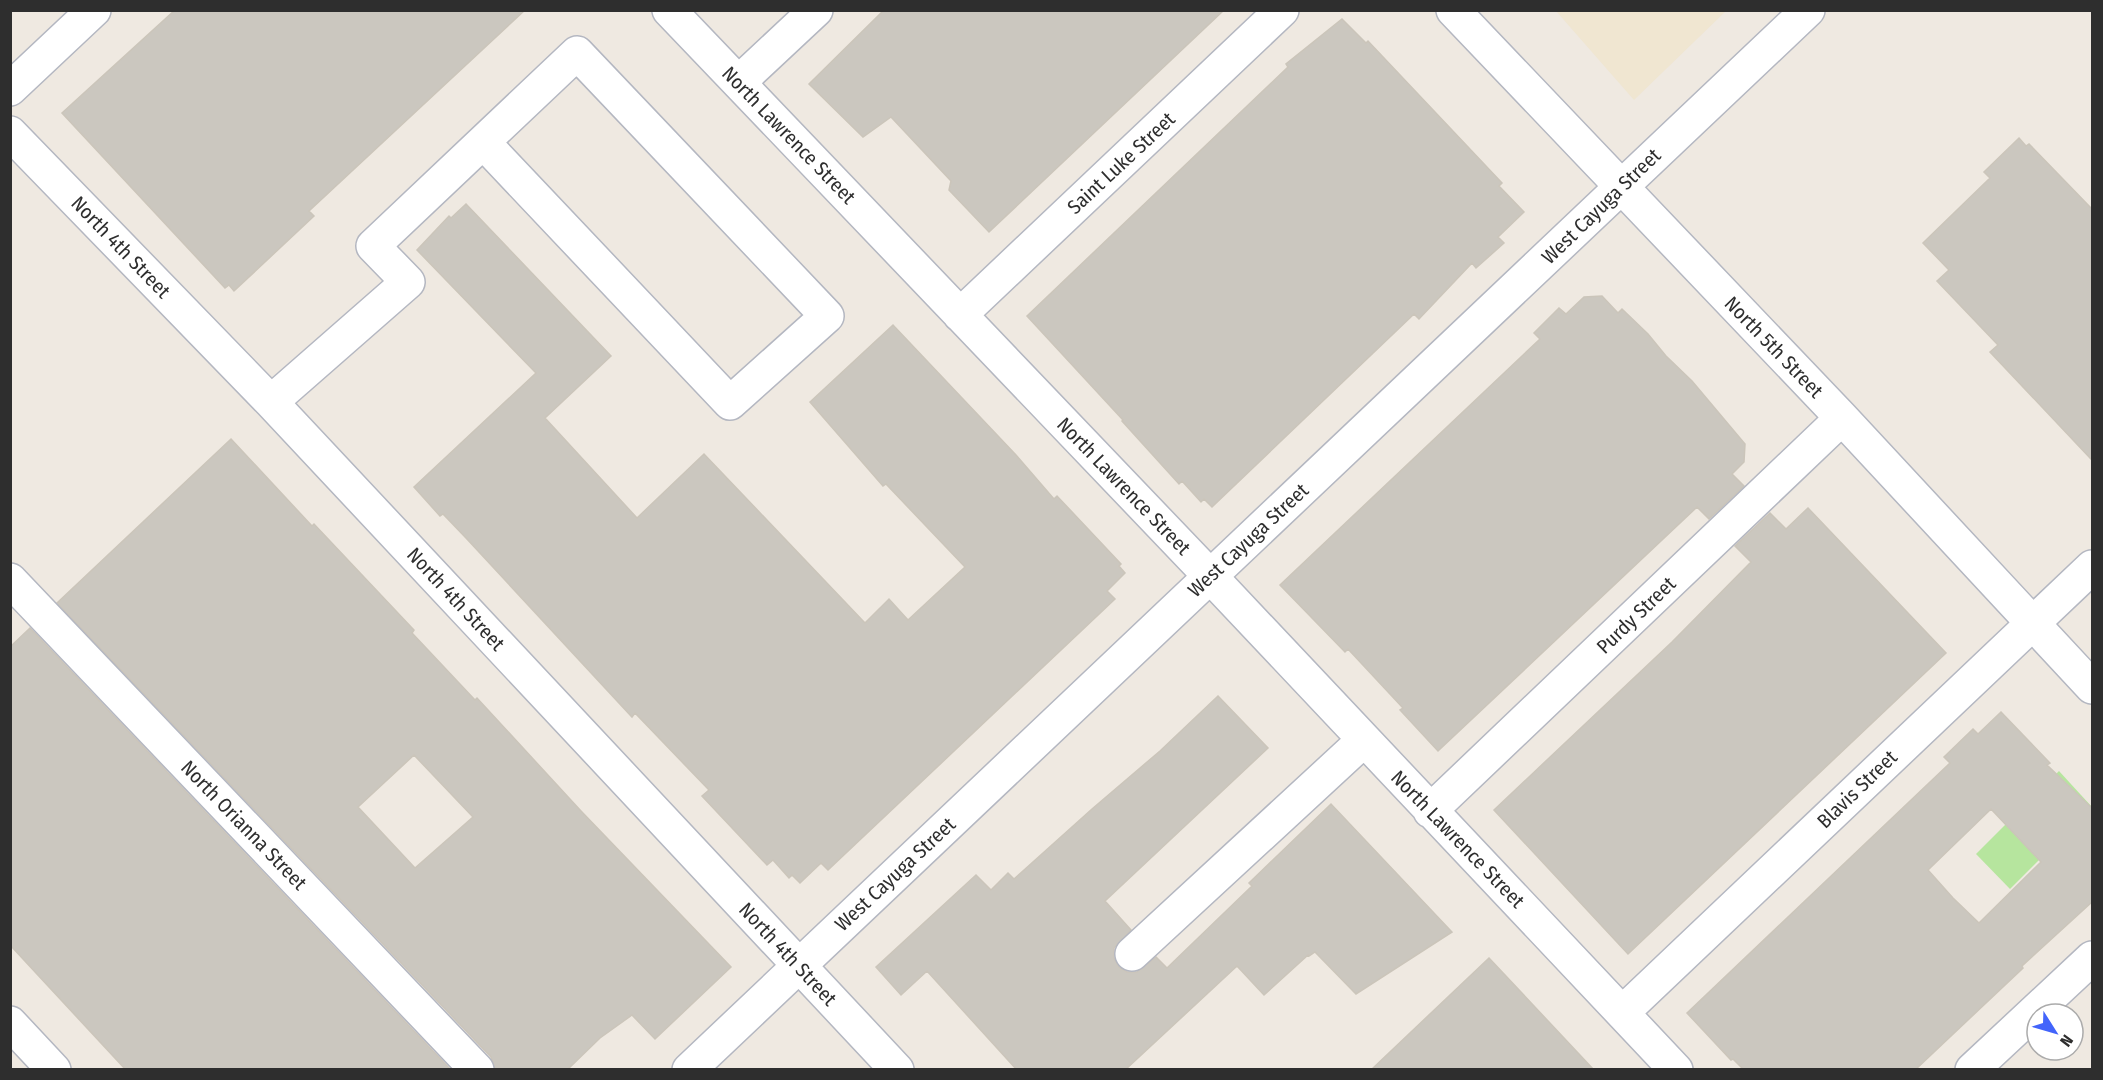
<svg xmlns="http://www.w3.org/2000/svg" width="2103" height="1080" font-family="'Fira Sans Condensed',sans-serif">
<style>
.education{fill:#f0e6d1}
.green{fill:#b6e59e}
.building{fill:#cbc7bf;stroke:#cbc5ba;stroke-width:1.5;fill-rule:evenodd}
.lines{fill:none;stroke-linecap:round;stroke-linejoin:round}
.minor-casing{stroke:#b4b7c1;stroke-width:36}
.minor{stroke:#fff;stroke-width:33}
.labels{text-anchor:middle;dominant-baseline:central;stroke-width:6;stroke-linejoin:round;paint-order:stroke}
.street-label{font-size:20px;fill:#2e2e2e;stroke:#fff}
</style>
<rect width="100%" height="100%" fill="#efe9e1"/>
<path class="education" d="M1556,11H1726L1634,100Z"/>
<path class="green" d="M2059,771L2092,807L2010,889L1976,854Z"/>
<path class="building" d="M175,10H525L309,211L314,216L234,291L229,285L225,288L62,113Z
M884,10H1224L989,232L949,190L951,181L891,117L863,137L809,84Z
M1342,19L1366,43L1368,41L1502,183L1499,186L1524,212L1498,237L1504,243L1476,268L1472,263L1419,319L1414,314L1212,507L1204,499L1201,502L1182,481L1179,484L1122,421L1123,420L1027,316L1288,67L1286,64Z
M2019,138L2026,146L2029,144L2092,209V460L1990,352L1998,345L1937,281L1949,270L1923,243L1990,178L1984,172Z
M466,204L611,356L545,418L637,518L704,454L865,623L889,599L908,620L965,567L886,484L883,486L810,402L893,325L1016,455L1054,499L1057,496L1121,564L1119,566L1125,573L1107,591L1115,599L828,870L821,863L800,883L792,875L789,878L773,860L767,865L702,796L709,790L635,713L632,717L466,538L443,514L440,516L414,487L536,373L417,250L449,216L451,218Z
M1602,296L1618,313L1622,309L1648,334L1666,356L1692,381L1745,444L1744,462L1732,474L1744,486L1709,519L1697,507L1438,751L1400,710L1403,708L1348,649L1345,652L1280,585L1540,339L1534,333L1559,308L1566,314L1584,297Z
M231,439L312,526L314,524L414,630L412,633L475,700L477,698L581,811L731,967L655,1039L632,1015L600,1038L567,1070H495L491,1057L57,603ZM414,755L473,817L415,868L358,807Z
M1808,508L1946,653L1628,954L1494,810L1672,642L1751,562L1735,546L1770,513L1786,529Z
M30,628L451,1070H126L10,945V647Z
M1218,696L1268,748L1105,901L1131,930L1114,948V958L1119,967L1127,972H1137L1156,957L1167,968L1252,886L1249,883L1331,804L1452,932L1356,994L1315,952L1309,956L1308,955L1264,995L1237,966L1125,1070H1017L927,971L901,995L876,967L976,875L991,890L1008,873L1014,879L1092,809L1160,751Z
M2001,712L2050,763L2047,765L2092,808V902L2022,966L2023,968L1915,1070H1744L1733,1059L1731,1060L1687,1013L1950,763L1944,757L1973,729L1978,734ZM1991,809L2041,862L1979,923L1953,898L1928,870Z
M1489,958L1594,1070H1371Z"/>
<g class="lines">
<defs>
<path id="minor" d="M669,10L1210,576L1676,1070
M1453,10L1842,418L2092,687
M739,82L816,10
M10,89L94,10
M10,133L271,402L897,1070
M960,315L1282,10
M271,402L408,282L373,246L577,53L827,316L730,403L483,142
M10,580L477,1070
M1430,811L1842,418
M1132,954L1364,740
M1623,1012L2092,567
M10,1023L54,1070
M689,1070L1808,10
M1972,1070L2092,958"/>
</defs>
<use href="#minor" class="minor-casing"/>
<use href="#minor" class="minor"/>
</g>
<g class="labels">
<g class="street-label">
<text transform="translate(789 135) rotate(46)">North Lawrence Street</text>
<text transform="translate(1121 163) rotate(-43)">Saint Luke Street</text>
<text transform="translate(1601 206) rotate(-44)">West Cayuga Street</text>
<text transform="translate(121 247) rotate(46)">North 4th Street</text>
<text transform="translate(1774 347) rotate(46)">North 5th Street</text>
<text transform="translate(1124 486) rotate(46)">North Lawrence Street</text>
<text transform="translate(1248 540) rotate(-43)">West Cayuga Street</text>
<text transform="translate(456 599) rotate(47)">North 4th Street</text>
<text transform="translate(1636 615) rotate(-44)">Purdy Street</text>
<text transform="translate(1857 789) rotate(-44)">Blavis Street</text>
<text transform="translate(244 825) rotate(46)">North Orianna Street</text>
<text transform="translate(1458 839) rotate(46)">North Lawrence Street</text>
<text transform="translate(895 874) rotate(-43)">West Cayuga Street</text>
<text transform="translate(788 954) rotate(47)">North 4th Street</text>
</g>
</g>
<rect width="2103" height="1080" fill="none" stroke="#2e2e2e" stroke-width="24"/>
<g transform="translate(2055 1032) rotate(127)"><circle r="28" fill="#ffffff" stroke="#ababab" stroke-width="1.5"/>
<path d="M0-4.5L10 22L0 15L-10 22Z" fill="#4264fb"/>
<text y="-9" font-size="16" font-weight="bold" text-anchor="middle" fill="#2e2e2e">N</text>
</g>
</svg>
